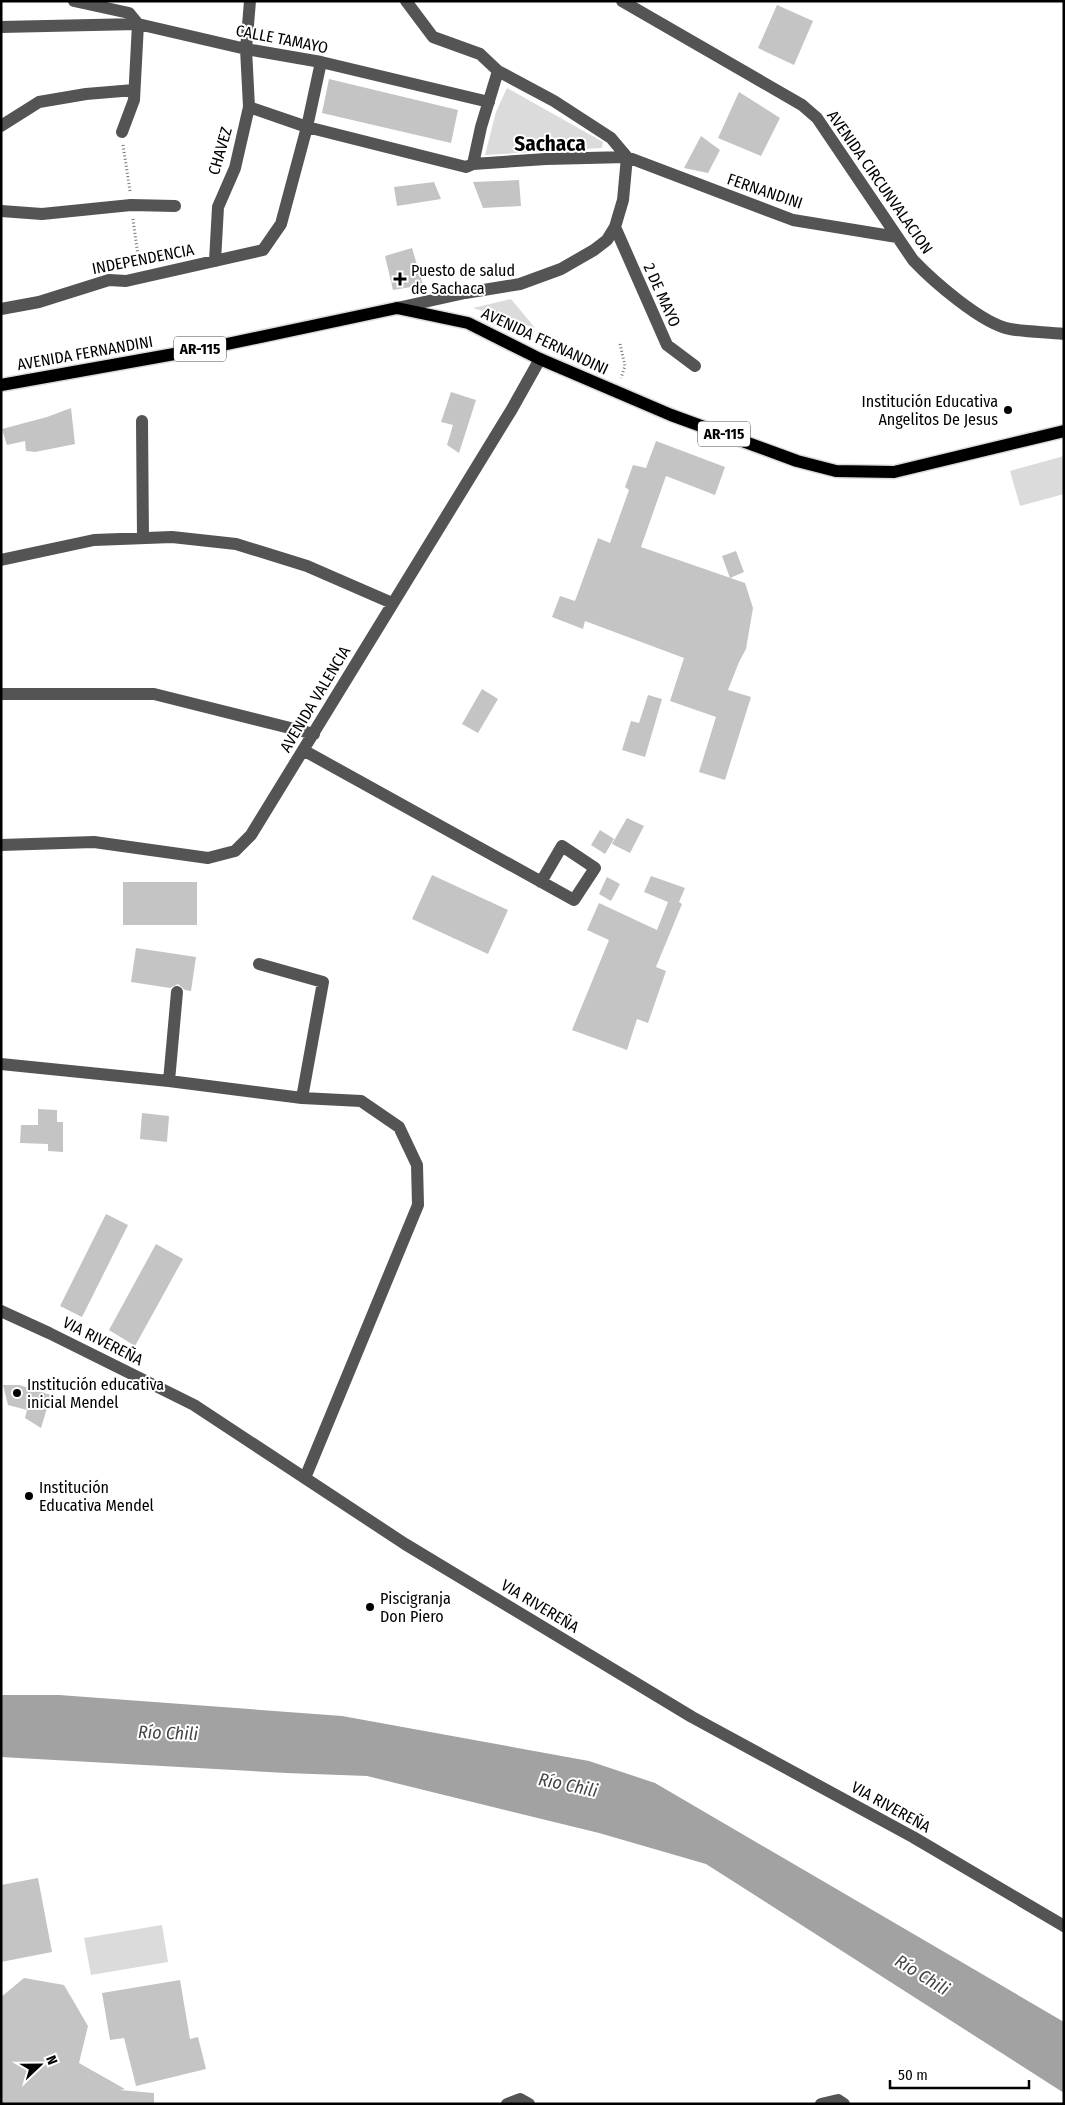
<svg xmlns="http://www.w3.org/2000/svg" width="1065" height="2105" font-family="'Fira Sans Condensed',sans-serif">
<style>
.green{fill:#dbdbdb}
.water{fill:#a2a2a2}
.building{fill:#c4c4c4}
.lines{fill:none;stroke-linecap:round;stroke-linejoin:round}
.major-casing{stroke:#dbdbdb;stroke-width:15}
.path{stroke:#767676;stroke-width:3;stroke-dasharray:1 2.5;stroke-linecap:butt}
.minor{stroke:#545454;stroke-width:12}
.major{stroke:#000;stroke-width:12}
.poi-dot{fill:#000;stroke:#fff;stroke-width:2}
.labels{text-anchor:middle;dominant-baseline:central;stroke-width:4;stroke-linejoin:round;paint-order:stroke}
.shield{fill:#fff;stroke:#4c4c4c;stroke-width:1}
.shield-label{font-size:15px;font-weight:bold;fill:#000}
.street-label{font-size:16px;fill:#000;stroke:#fff}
.poi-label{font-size:16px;fill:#000;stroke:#fff;text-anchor:start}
.water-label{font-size:18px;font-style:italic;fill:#434343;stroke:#fff}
.district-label{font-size:21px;font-weight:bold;fill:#000;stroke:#fff}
</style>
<rect width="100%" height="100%" fill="#fff"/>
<path class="green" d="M507,88L603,142L602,148L485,155L496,112Z
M511,299L535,328L473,308Z
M1064,456V494L1020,506L1010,471Z
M162,1925L168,1962L91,1975L84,1938Z"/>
<path class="water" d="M1,1695H59L342,1716L589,1761L655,1783L1064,2022V2093L706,1864L599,1833L367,1776L286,1773L1,1757Z"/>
<path class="building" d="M777,5L813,21L794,65L758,48Z
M329,79L458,110L451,143L322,113Z
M739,92L780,118L761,156L718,138Z
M701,136L720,150L708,173L684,168Z
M519,180L521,206L483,208L473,182Z
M434,182L441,199L397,206L394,187Z
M412,248L423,285L393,290L385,256Z
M451,392L476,400L459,453L447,445L453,425L441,422Z
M71,408L75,444L35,452L26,451L25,441L7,445L2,429L47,417Z
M656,441L725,467L715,495L666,476L641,547L745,583L753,608L746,649L739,662L728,690L751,697L725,780L699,772L716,717L670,701L684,658L585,621L583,629L552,617L560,596L575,601L598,538L610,543L629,490L625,487L633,465L646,468Z
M736,551L744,572L730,578L722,556Z
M482,689L498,699L478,733L462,724Z
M648,695L662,699L645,757L622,750L631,721L639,723Z
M627,818L644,826L630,853L612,844Z
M600,830L614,839L605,854L591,845Z
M432,875L508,910L488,954L412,919Z
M651,876L685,888L679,902L682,904L656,967L666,971L648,1023L637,1019L627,1050L572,1030L609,940L587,930L599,903L657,930L668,902L644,892Z
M607,877L620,884L611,901L599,894Z
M123,882H197V925H123Z
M136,948L196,957L191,991L185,990L178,984L170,988L131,982Z
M38,1109L57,1110V1122H63V1152L48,1151V1144L20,1143L21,1125H38Z
M142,1113L169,1116L167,1142L140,1139Z
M106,1214L128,1225L82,1317L60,1306Z
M156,1244L183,1259L135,1346L109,1330Z
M3,1385H19L51,1395L41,1428L25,1418L27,1410L8,1405Z
M38,1878L52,1952L1,1962V1885Z
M24,1978L64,1985L88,2026L79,2063L125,2089L120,2090L154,2093V2104H1V1997Z
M180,1980L190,2039L198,2037L206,2069L136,2086L124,2038L110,2040L102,1993Z"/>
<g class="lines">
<defs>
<path id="major" d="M1,385L208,348L397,308L468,323L540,359L671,415L797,461L836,471L894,472L1064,431"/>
</defs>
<use href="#major" class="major-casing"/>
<path class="path" d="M123,145L130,191
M133,219L139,263
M620,344L625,366L621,378"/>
<path class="minor" d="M74,1L129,13L138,24
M622,1L802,105L817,118L913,260C933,281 982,324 1010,329C1027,332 1046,332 1064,334
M1,27L138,24L246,49L321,62L489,102
M249,107L307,127L466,167L473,164L546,159L627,157L793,220L897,237
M1,126L39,102L86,94L134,90
M122,132L134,100L138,24
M473,164L481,127L498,71
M1,211L42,214L131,205L175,206
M615,227L667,345L695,366
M215,261L218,207L235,168L249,107L246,49L250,1
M397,308L465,293L520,284L561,269L594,250L607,240L615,227L623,200L627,157L611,138L554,101L498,71L480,54L433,37L406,1
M1,309L39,302L109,280L126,281L263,250L281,224L307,127L321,62
M142,421L143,538
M1,560L94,540L172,537L236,544L307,566L392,603
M1,694H154L314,734
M303,750L574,900L595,868L562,846L541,882
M1,845L94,842L208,858L235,851L251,835L512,409L540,359
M259,964L323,982L302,1098
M1,1064L169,1081L302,1098L361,1101L399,1127L417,1165L418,1205L305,1478
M169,1081L177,992
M1,1311L49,1333L194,1405L405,1544L692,1717L913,1837L1064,1926
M507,2104L520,2099L529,2104
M821,2104L838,2100L844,2104"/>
<use href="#major" class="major"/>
</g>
<g class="poi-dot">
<path d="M397.5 271.5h5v5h5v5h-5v5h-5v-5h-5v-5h5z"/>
<circle cx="1008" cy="410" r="5"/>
<circle cx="17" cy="1393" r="5"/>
<circle cx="29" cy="1496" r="5"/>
<circle cx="370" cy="1607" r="5"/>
</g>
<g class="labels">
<g class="shield">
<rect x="174" y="336.5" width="52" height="25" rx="4"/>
<rect x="698" y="421.5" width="52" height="25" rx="4"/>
</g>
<g class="shield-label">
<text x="200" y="349">AR-115</text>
<text x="724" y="434">AR-115</text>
</g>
<g class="street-label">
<text transform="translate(282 39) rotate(11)">CALLE TAMAYO</text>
<text transform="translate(220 151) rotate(-74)">CHAVEZ</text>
<text transform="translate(880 182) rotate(55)">AVENIDA CIRCUNVALACION</text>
<text transform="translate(765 191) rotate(19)">FERNANDINI</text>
<text transform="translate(143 259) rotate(-11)">INDEPENDENCIA</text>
<text transform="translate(662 295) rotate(66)">2 DE MAYO</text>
<text transform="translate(545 341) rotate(25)">AVENIDA FERNANDINI</text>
<text transform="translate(85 353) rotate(-10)">AVENIDA FERNANDINI</text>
<text transform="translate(315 699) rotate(-59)">AVENIDA VALENCIA</text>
<text transform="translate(103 1341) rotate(27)">VIA RIVEREÑA</text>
<text transform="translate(540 1606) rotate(31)">VIA RIVEREÑA</text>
<text transform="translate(891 1807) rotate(29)">VIA RIVEREÑA</text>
</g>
<g class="poi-label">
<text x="411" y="270">Puesto de salud<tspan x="411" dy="18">de Sachaca</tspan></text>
<text x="998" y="401" text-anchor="end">Institución Educativa<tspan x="998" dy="18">Angelitos De Jesus</tspan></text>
<text x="27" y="1384">Institución educativa<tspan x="27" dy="18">inicial Mendel</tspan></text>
<text x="39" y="1487">Institución<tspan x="39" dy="18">Educativa Mendel</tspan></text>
<text x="380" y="1598">Piscigranja<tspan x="380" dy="18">Don Piero</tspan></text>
</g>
<g class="water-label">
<text transform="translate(168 1733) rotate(2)">Río Chili</text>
<text transform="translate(568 1785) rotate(12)">Río Chili</text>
<text transform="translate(922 1975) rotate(32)">Río Chili</text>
</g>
<g class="district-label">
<text x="550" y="144">Sachaca</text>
</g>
</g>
<rect width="1065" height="2105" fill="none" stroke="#000000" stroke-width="5"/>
<g transform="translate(40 2065) rotate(68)" stroke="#ffffff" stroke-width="4" paint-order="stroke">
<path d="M0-4L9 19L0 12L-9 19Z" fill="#000000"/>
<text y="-8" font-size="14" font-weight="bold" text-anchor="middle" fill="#000000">N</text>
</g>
<path d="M890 2080v8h139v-8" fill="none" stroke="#000000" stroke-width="2.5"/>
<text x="898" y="2080" font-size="15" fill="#000000" stroke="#ffffff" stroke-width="4" paint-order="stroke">50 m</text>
</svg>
